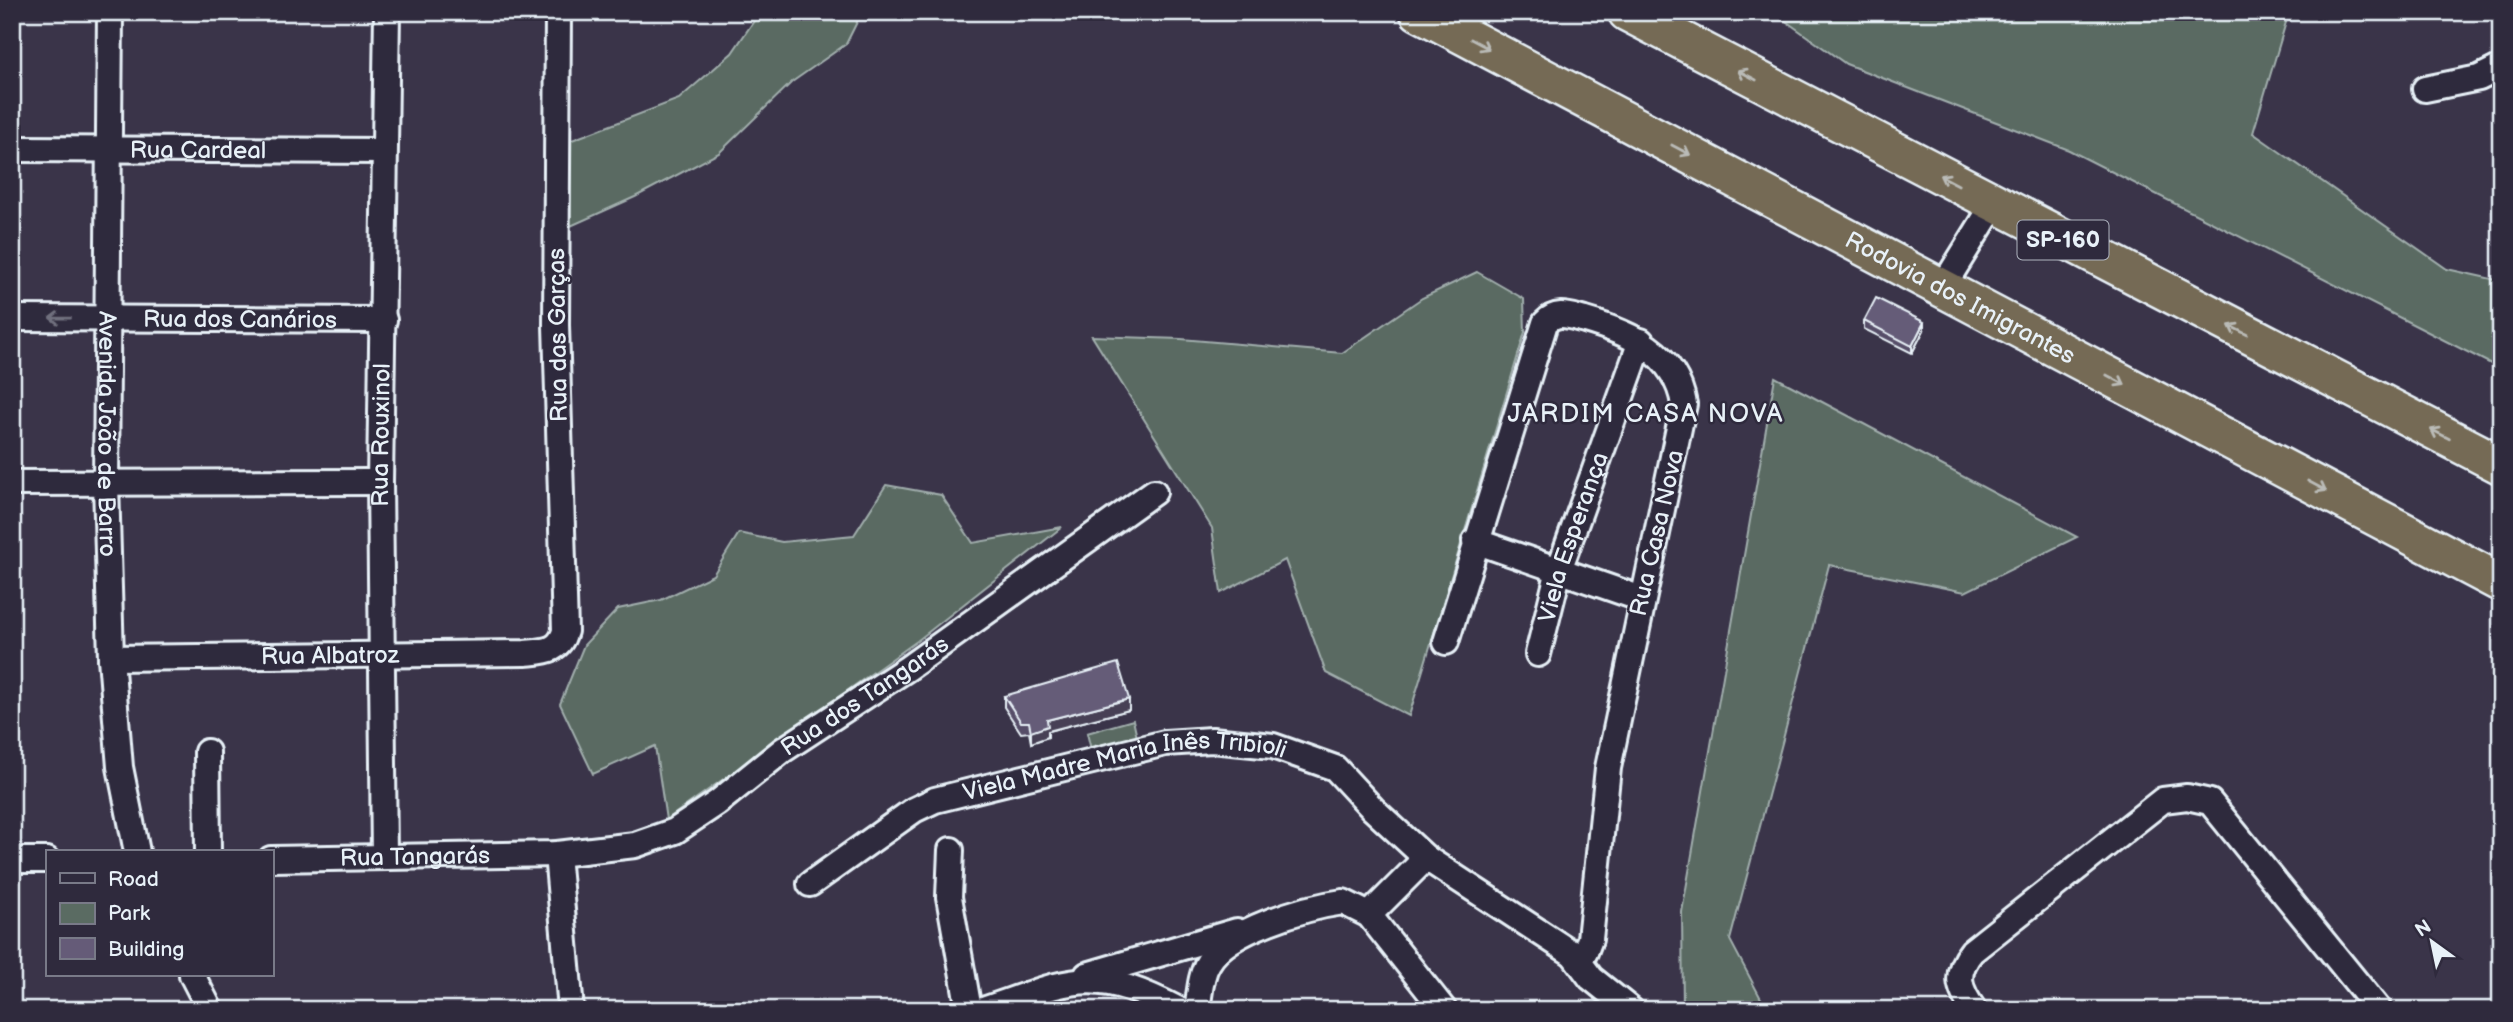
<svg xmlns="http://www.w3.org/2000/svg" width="2513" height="1022" font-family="'Balsamiq Sans',sans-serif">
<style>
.green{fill:#5a6b62;stroke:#a1aead;stroke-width:2}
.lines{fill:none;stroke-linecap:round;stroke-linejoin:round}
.minor-casing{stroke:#e8f1f8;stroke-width:30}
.highway-casing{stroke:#e8f1f8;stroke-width:42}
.minor{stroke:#2f2a3d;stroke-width:24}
.highway{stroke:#756a55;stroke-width:37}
.wall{fill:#574e67;stroke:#e8f1f8;stroke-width:2}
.shaded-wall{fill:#474054;stroke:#e8f1f8;stroke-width:2}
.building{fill:#655b78;stroke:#e8f1f8;stroke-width:2}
.oneway{stroke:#babbb7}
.oneway2{stroke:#70707e}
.labels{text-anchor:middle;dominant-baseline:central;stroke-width:5;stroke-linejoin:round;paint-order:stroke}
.shield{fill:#2f2a3d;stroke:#b0b5c0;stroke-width:2}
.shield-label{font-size:23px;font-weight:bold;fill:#e8f1f8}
.street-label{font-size:24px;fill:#e8f1f8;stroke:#2f2a3d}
.neighbourhood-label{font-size:26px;letter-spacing:2px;fill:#e8f1f8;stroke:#2f2a3d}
</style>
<rect width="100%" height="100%" fill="#3a3449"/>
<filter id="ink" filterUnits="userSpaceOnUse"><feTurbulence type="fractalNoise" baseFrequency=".0143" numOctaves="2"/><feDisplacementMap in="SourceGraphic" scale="14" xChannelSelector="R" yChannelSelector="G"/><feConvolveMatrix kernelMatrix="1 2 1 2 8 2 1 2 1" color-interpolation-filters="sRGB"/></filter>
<g filter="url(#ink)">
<path class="green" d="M760,12H862L846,44L792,82L719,153L635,197L564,229L559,145L679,99L732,53Z
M1773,12H2289L2253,133L2447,269L2501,281V369L2069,150L1846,64Z
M1477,272L1524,299L1525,332L1409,716L1326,673L1285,560L1221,593L1212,528L1092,336L1181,339L1342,353L1422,298Z
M1775,377L2077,537L1965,592L1829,565L1730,940L1767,1010H1683L1682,912Z
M886,485L941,495L973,543L1062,527L917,641L666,820L655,746L593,774L560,704L584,645L618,609L661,600L713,575L739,533L782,542L854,535Z
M1133,720L1138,742L1092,754L1087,733Z"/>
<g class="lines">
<defs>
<g id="minor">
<path id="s1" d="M110,12L106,483L111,658L120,767L137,852"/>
<path d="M2425,89L2479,78L2501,67"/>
<path id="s2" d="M12,149L384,151"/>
<path d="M1942,288L1994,204"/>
<path id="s3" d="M12,318L384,320"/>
<path d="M12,483L380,482"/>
<path d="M1475,541L1642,599"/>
<path d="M1446,642L1545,323C1557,310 1569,316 1585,320C1630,333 1675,352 1684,404L1608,768L1590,939L1585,952L1573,954"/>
<path id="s4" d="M1538,654L1559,570L1641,341"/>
<path id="s5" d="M111,658L525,653C545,651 559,652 565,631L556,325L558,12"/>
<path d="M207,752L208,852"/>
<path d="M951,850L949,897L969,1010"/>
<path d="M557,854L571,1010"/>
<path id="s6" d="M384,857L380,482L387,12"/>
<path id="s7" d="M271,859L557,854L635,845L675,831L717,803L783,750L908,668L1154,492"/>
<path d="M12,860H47"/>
<path id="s8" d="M810,884L914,810L935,800L1165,743L1212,740L1273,746L1335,768L1373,809L1426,858L1573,954L1591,978L1631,1010"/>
<path d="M1369,915L1426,858"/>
<path d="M192,975L210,1010"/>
<path d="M1087,975L1237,931"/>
<path d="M983,1010C1072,980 1090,964 1179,1010"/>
<path d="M1197,1010C1200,994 1200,976 1208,963C1226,930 1307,907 1343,902L1369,915L1444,1010"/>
<path d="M1974,1010C1958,988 1954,973 1972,951L2163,800L2187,797L2210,802L2379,1010"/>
</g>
<g id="highway">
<path id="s9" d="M1419,12L2501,583"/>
<path d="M1627,12L2501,465"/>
</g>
</defs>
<use href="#minor" class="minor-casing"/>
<use href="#highway" class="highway-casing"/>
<use href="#minor" class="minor"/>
<use href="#highway" class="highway"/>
</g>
<path class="wall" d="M1864,321L1924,330L1912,353L1864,329Z
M1004,696L1129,710L1048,731V737L1031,743L1029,732L1021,733L1004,707Z"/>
<path class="shaded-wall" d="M1924,322V330L1912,353V346Z
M1129,699V710L1048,731V737L1031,743V732L1047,720Z"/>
<path class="building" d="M1876,298L1924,322L1912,346L1864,321Z
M1118,663L1129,699L1047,720L1048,726L1031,732L1029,722H1021L1004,696Z"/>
<defs><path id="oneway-shaft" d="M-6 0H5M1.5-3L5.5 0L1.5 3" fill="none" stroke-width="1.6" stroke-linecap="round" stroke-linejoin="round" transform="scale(1.75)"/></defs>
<g class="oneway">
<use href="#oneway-shaft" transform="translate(1480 44) rotate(28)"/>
<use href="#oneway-shaft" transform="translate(1747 75) rotate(-152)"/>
<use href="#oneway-shaft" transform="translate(1681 150) rotate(28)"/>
<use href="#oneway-shaft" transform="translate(1949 180) rotate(-152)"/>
<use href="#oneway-shaft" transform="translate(2238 330) rotate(-153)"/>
<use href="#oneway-shaft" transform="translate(2116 380) rotate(28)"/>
<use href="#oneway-shaft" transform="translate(2440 434) rotate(-153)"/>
<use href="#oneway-shaft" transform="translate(2317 486) rotate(28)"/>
</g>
<use class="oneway2" href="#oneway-shaft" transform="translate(60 318) rotate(-179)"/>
</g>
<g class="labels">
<rect class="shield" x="2017.5" y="220.5" width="91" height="39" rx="5"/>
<g class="shield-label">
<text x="2063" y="240">SP-160</text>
</g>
<g class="street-label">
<text stroke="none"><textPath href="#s2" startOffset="186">Rua Cardeal</textPath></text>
<text stroke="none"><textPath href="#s9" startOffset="612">Rodovia dos Imigrantes</textPath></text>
<text stroke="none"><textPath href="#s3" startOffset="228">Rua dos Canários</textPath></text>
<text transform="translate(558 335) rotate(-91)">Rua das Garças</text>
<text stroke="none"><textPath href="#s1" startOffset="422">Avenida João de Barro</textPath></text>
<text stroke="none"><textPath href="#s6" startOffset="422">Rua Rouxinol</textPath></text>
<text transform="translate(1657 533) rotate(-77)">Rua Casa Nova</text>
<text stroke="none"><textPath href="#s4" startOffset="122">Viela Esperança</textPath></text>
<text stroke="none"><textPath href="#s5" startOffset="219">Rua Albatroz</textPath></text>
<text stroke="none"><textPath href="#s7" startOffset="640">Rua dos Tangarás</textPath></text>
<text stroke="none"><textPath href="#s8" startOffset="345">Viela Madre Maria Inês Tribioli</textPath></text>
<text stroke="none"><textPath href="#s7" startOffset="144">Rua Tangarás</textPath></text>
</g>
<g class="neighbourhood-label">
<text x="1646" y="414">JARDIM CASA NOVA</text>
</g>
</g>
<rect width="2513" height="1022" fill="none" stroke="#2f2a3d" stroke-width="42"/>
<rect x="21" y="21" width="2471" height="980" fill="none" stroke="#e8f1f8" stroke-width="2.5" filter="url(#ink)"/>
<rect x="46" y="850" width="228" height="126" fill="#2f2a3d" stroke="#797a88" stroke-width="2"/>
<rect x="60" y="873" width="35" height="10" fill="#2f2a3d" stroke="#797a88" stroke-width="2"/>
<text x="108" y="886" font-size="21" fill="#e8f1f8">Road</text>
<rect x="60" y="903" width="35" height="21" fill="#5a6b62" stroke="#797a88" stroke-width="2"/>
<text x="108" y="920" font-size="21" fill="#e8f1f8">Park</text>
<rect x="60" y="938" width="35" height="21" fill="#655b78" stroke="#797a88" stroke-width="2"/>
<text x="108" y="956" font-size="21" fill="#e8f1f8">Building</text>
<g transform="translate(2432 942) rotate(327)" stroke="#2f2a3d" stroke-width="5" paint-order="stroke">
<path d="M0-5L12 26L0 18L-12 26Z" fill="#e8f1f8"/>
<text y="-10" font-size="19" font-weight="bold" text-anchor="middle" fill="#e8f1f8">N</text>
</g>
</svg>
